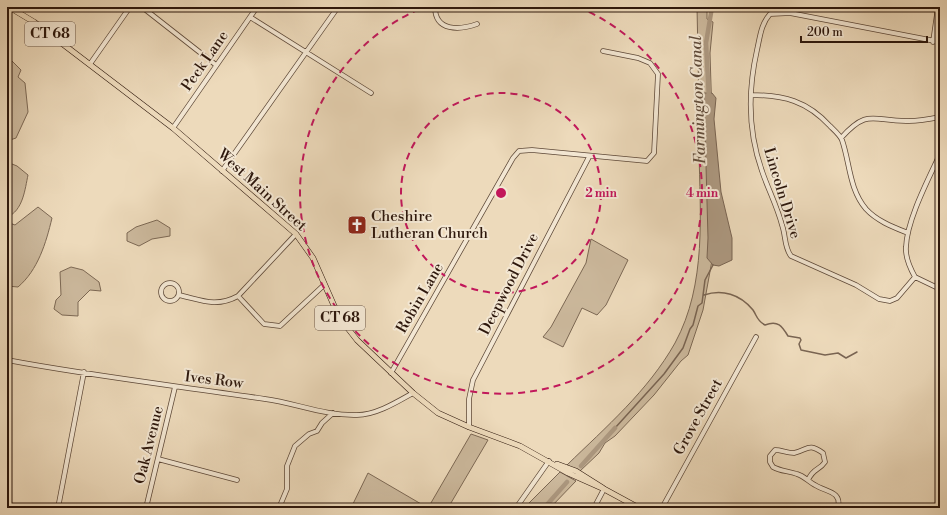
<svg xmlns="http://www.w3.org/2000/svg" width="947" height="515" font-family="'Libre Bodoni',serif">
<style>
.green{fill:#ccb99d;stroke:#7c6854}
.water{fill:#ac9880;stroke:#796452}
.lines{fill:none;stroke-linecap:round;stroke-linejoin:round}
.stream{stroke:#796452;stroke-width:1.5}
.canal{stroke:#ac9880;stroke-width:4.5}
.minor-casing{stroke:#5d4838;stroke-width:5.5}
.major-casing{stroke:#2d170c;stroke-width:6}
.minor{stroke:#f3e7d3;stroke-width:4}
.major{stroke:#eddabb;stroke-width:5}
.ring{fill:none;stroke:#c2185b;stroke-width:2;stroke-dasharray:7 5}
.labels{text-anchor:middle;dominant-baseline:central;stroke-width:4;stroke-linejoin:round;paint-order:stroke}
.shield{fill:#f3e7d3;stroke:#685548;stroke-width:1}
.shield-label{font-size:14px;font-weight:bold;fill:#2d170c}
.street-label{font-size:15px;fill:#2d170c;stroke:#f3e7d3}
.poi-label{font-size:15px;fill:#2d170c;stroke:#f3e7d3;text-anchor:start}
.water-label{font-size:16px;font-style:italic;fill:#604b3a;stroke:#f3e7d3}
.centre{fill:#c2185b;stroke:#f3e7d3;stroke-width:2}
.ring-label{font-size:12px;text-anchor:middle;font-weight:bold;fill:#c2185b;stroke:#f3e7d3;stroke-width:4;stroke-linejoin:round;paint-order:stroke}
</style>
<rect width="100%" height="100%" fill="#eddabb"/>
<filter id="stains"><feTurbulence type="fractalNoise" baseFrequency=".005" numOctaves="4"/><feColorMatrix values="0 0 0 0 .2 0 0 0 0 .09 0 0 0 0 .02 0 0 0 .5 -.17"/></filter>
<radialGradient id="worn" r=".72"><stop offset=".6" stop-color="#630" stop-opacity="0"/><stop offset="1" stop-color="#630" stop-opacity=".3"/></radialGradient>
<path class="green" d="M697,7H707V19L713,22L710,53L714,182L713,255L703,310L688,355L681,361L654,395L615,436L605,443L599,453L579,472L567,465C606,427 648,391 675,343C707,284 700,214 699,150C699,102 698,55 697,7Z
M7,56L21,70L18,77L25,83L28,112L16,138L7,141Z
M7,162L17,166L28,175C25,189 23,211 7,217Z
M38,207L52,218C46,243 38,270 18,287L7,286V222L15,225Z
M157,220L170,228V236L152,239L139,246L127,241V233L136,227Z
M591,239L628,260L606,305L597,315L582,308L563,347L543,337L551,327L586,263Z
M71,267L83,270L99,282L101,291L90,290L78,302V316L62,315L54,309L56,300L61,295L60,272Z
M471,434L488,440L448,508H351L368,473L428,508Z
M560,472L576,481L550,508H524Z"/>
<path class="water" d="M704,93H712L716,98L714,119L721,192L732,238V260L719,266L713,265L707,258L708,238Z"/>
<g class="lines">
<path class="stream" d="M704,295C722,289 740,294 753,310C757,316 757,321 765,325C778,320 782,326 788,336L800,338L801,340L799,344L801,350L825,355L838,353L846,358L857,352
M615,428L664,374L683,348L690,329L693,325L698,306L702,303L705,280L713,265"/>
<path class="canal" d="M709,99L706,43L712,7
M581,466L615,428
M544,508L567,482"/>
<defs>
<path id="minor" d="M142,7L216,65
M435,7C435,32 460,30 477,24
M790,13V7
M250,17L371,93
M933,42L938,7
M90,64L130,7
M751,95C784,95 807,101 830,126C834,130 840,135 842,140C850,163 849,189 866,209C877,221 893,227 908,233
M173,128L257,7
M841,138C869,107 873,122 909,121C919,121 930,119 940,117
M222,171L338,7
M915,277L897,298L890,301L879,299L856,285L791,256C784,247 786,236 782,225C777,206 768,189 762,171C748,132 748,90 757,50C760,37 761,24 770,14L790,13L940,42
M915,277C910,268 905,258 906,247C907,220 928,180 940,154
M915,277L940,289
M161 292a9 9 0 1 1 18 0a9 9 0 1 1-18 0Z
M179,295C201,300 216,308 238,296L296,234
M238,296L264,324L280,326L324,285
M7,360C92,376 179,386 265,399C295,403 326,416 357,415C376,415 397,402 413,393
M391,373L513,158L519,151L532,150L647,161L654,153L658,74L650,63L638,58L603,51
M469,427V399L473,380L589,157
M158,459L237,480
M808,480C814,467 819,471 825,462L823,453C808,442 808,450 794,453C787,453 781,450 775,450L770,456V462L773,467C780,471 788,471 797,474C804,476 809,482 815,485C826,492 842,491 838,508
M58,508L84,372
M146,508L175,387
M279,508L287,489V466L295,446L309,434L317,431L322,423L333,413
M516,508L549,461
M594,508L604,489
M662,508L756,337"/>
<path id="major" d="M9,7L34,22L173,128L296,234L313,258L339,317L357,340L413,393L438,413L469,427L520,446L568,473L604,489L639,508
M557,464L576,471L603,488"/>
</defs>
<use href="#minor" class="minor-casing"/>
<use href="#major" class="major-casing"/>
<use href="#minor" class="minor"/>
<use href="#major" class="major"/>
</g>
<g class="ring">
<circle cx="501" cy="193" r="100"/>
<path d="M578 7A201 201 0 1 1 424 7"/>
</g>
<defs>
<symbol id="church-square" viewBox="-11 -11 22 22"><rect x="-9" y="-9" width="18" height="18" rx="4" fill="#8f2418" stroke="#f3e7d3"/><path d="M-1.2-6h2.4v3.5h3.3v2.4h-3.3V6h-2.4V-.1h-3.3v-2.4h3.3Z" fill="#fff"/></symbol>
</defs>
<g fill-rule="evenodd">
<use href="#church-square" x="346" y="214" width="22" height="22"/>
</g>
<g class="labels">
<g class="shield">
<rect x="25" y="22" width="50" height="24" rx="3"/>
<rect x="315" y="306" width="50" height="24" rx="3"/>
</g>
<g class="shield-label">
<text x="50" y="34">CT 68</text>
<text x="340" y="318">CT 68</text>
</g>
<g class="street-label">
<text transform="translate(205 61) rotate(-55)">Peck Lane</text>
<text transform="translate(262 190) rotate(42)">West Main Street</text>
<text transform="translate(782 193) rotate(73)">Lincoln Drive</text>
<text transform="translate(509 284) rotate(-63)">Deepwood Drive</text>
<text transform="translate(420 298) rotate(-60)">Robin Lane</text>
<text transform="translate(214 380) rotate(7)">Ives Row</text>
<text transform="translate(698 417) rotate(-61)">Grove Street</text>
<text transform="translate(149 445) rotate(-76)">Oak Avenue</text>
</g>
<g class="poi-label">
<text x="371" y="216">Cheshire<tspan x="371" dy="17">Lutheran Church</tspan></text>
</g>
<g class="water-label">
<text transform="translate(698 100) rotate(-92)">Farmington Canal</text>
</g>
</g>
<circle cx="501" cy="193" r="6" class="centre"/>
<g class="ring-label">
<text x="601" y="197">2 min</text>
<text x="702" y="197">4 min</text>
</g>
<rect width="947" height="515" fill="none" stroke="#eddabb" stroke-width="24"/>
<rect x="8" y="8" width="931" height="499" fill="none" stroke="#2d170c" stroke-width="2"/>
<rect x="12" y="12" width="923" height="491" fill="none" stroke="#2d170c"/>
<path d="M801 36v6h126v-6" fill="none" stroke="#2d170c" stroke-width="2"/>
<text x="807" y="36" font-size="12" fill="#2d170c" stroke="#f3e7d3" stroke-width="3" paint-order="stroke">200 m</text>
<rect width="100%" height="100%" filter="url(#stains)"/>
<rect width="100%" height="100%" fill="url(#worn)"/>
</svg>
